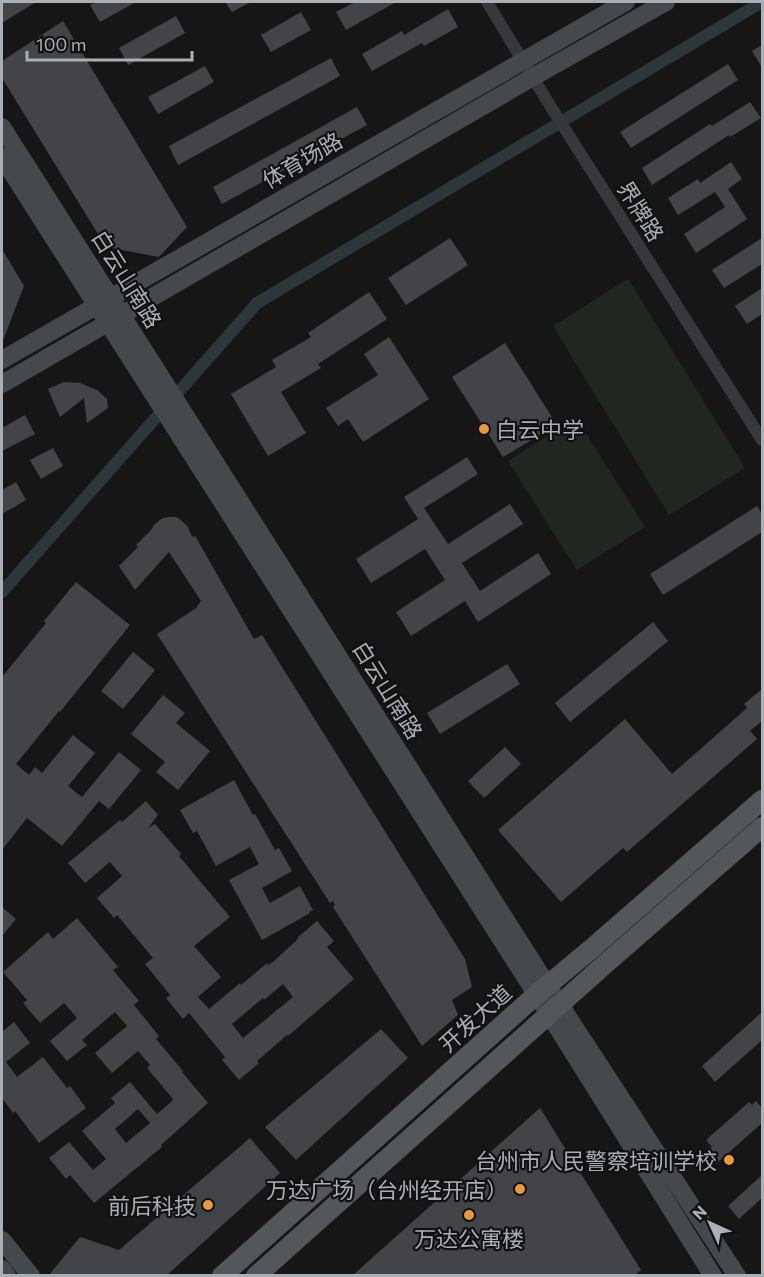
<svg xmlns="http://www.w3.org/2000/svg" width="764" height="1277" font-family="Commissioner,'Noto Sans SC',sans-serif">
<style>
.green{fill:#202720}
.lines{fill:none;stroke-linecap:round;stroke-linejoin:round}
.canal{stroke:#2c363b;stroke-width:12}
.building{fill:#424447;fill-rule:evenodd}
.street{stroke:#37383c;stroke-width:12}
.secondary{stroke:#45484c;stroke-width:18}
.primary{stroke:#53565b;stroke-width:20}
.poi-dot{fill:#e8983d;stroke:#111112;stroke-width:2}
.labels{text-anchor:middle;dominant-baseline:central;stroke-width:4.5;stroke-linejoin:round;paint-order:stroke}
.street-label{font-size:22px;fill:#a8afb7;stroke:#111112}
.poi-label{font-size:22px;fill:#a8afb7;stroke:#111112;text-anchor:end}
</style>
<rect width="100%" height="100%" fill="#161617"/>
<path class="green" d="M628,279L745,468L669,515L553,326Z
M576,418L645,527L577,570L508,461Z"/>
<g class="lines">
<path class="canal" d="M2,592L257,303L762,2"/>
</g>
<path class="building" d="M2,2H36L2,23Z
M97,2H136L100,22L90,5Z
M225,2H251L232,12Z
M355,2H396L346,30L336,12Z
M448,9L458,27L424,46L422,43L372,71L362,54L402,31L404,35Z
M301,12L311,30L271,52L261,35Z
M176,16L185,33L128,65L119,48Z
M63,21L187,227L159,257L106,247L2,78V61Z
M762,45V68L752,51Z
M331,58L340,76L178,165L169,146Z
M728,64L738,80L631,148L620,132Z
M205,66L214,82L158,114L148,97Z
M750,102L761,118L730,137L729,135L652,185L642,168L710,124L712,126Z
M357,107L367,125L222,204L213,187Z
M731,162L742,179L728,189L747,219L696,253L684,234L725,207L715,192L678,215L668,198L698,179L700,183Z
M450,238L468,265L406,305L388,278Z
M762,238V264L724,288L712,270Z
M2,249L24,286L2,343Z
M762,288V314L747,324L735,306Z
M369,292L387,319L318,364L321,368L281,392L306,433L268,456L231,394L276,367L272,360L311,337L308,333Z
M389,337L429,399L363,442L348,419L338,426L326,408L378,375L364,354Z
M505,343L557,425L503,457L452,377Z
M64,382L80,383L97,390L107,399L108,408L87,423L84,398L60,417L48,389Z
M25,415L35,434L2,451V428Z
M53,448L63,466L41,479L30,460Z
M467,457L478,474L424,508L448,544L510,504L523,524L462,563L480,591L538,553L551,574L478,622L465,601L411,636L396,612L445,580L425,549L371,583L356,559L418,519L404,497Z
M16,482L26,500L2,514V490Z
M757,506L762,514V532L663,595L650,574Z
M167,517H176L181,520L188,527L192,537L195,536L198,541L254,639L262,635L465,959L472,987L452,1000L458,1015L422,1046L333,907L335,905L333,901L330,903L157,634L196,608L201,601L169,552L135,590L119,566L138,547L136,545L152,529L154,525L161,519Z
M76,582L130,625L60,712L59,711L16,764L29,775L35,767L42,773L73,735L95,753L68,786L82,797L119,752L141,770L109,809L99,801L62,846L27,818L2,850V677L46,623L44,621Z
M653,622L668,641L570,722L555,703Z
M133,652L155,670L123,709L101,691Z
M507,664L520,684L440,734L427,713Z
M762,689V721L750,731L757,739L627,852L623,848L561,902L498,830L625,719L672,774L747,708L744,704Z
M163,695L185,713L176,723L210,751L178,790L156,772L165,762L131,734Z
M505,747L521,764L484,798L468,781Z
M234,780L253,815L255,814L275,850L279,848L292,871L262,888L270,903L300,886L313,910L309,912L310,913L262,940L229,880L259,864L250,847L216,866L197,831L193,833L180,810Z
M146,801L158,815L148,828L155,824L181,854L179,856L230,917L194,946L221,977L198,997L209,1009L240,983L241,985L267,963L268,965L274,961L298,939L297,938L317,921L334,941L327,947L354,979L288,1036L287,1035L257,1061L259,1063L239,1080L222,1060L225,1057L189,1013L183,1019L166,998L170,995L145,964L153,958L117,915L114,918L97,898L122,876L110,862L85,883L68,863L120,820L122,822ZM283,984L293,997L243,1038L232,1024L263,998L264,1000Z
M2,907L16,919L2,936Z
M77,918L118,967L113,970L139,1001L134,1005L159,1036L156,1039L183,1071L182,1072L208,1103L161,1145L162,1147L94,1203L70,1175L66,1179L49,1158L69,1142L93,1170L106,1159L82,1131L115,1103L111,1098L130,1082L157,1114L172,1101V1100L173,1099L147,1068L150,1065L138,1051L112,1073L95,1053L127,1026L115,1012L82,1040L87,1045L67,1061L50,1041L77,1018L64,1003L40,1023L23,1003L27,1000L3,972L48,932L53,939ZM138,1109L150,1123L126,1143L115,1129Z
M762,1012V1040L715,1082L702,1066Z
M14,1022L30,1043L6,1062L17,1077L43,1057L67,1088L70,1086L86,1108L39,1143L15,1111L13,1113L2,1098V1032Z
M381,1029L408,1058L296,1160L265,1127Z
M756,1101L762,1108V1123L716,1164L706,1152L712,1147L706,1140L749,1102L752,1105Z
M540,1108L641,1270L635,1275H353Z
M250,1138L280,1173L167,1275H49L80,1237L119,1250Z
M762,1175V1198L739,1219L728,1206Z"/>
<g class="lines">
<path class="street" d="M487,2L551,107L762,440"/>
<path class="secondary" d="M2,127L547,985L737,1276
M2,157L549,1014L713,1276
M2,360L626,2
M2,384L533,77L666,2
M2,1240L31,1276
M2,1269L7,1276"/>
<path class="primary" d="M222,1276L536,995L590,950L762,800
M256,1276L604,965L762,827"/>
</g>
<g class="poi-dot">
<circle cx="484" cy="429" r="6"/>
<circle cx="729" cy="1160" r="6"/>
<circle cx="520" cy="1189" r="6"/>
<circle cx="208" cy="1205" r="6"/>
<circle cx="469" cy="1215" r="6"/>
</g>
<g class="labels">
<g class="street-label">
<text transform="translate(302 160) rotate(-30)">体育场路</text>
<text transform="translate(641 211) rotate(58)">界牌路</text>
<text transform="translate(127 279) rotate(58)">白云山南路</text>
<text transform="translate(388 690) rotate(58)">白云山南路</text>
<text transform="translate(475 1018) rotate(-42)">开发大道</text>
</g>
<g class="poi-label">
<text x="496" y="429" text-anchor="start">白云中学</text>
<text x="717" y="1160">台州市人民警察培训学校</text>
<text x="508" y="1189">万达广场（台州经开店）</text>
<text x="196" y="1205">前后科技</text>
<text x="469" y="1238" text-anchor="middle">万达公寓楼</text>
</g>
</g>
<rect width="764" height="1277" fill="none" stroke="#a8afb7" stroke-width="6"/>
<g transform="translate(710 1223) rotate(315)" stroke="#111112" stroke-width="4.5" paint-order="stroke">
<path d="M0-4.5L10 22L0 15L-10 22Z" fill="#a8afb7"/>
<text y="-9" font-size="16" font-weight="bold" text-anchor="middle" fill="#a8afb7">N</text>
</g>
<path d="M27 51v9h165v-9" fill="none" stroke="#a8afb7" stroke-width="3"/>
<text x="36" y="51" font-size="18" fill="#a8afb7" stroke="#111112" stroke-width="4.5" paint-order="stroke">100 m</text>
</svg>
